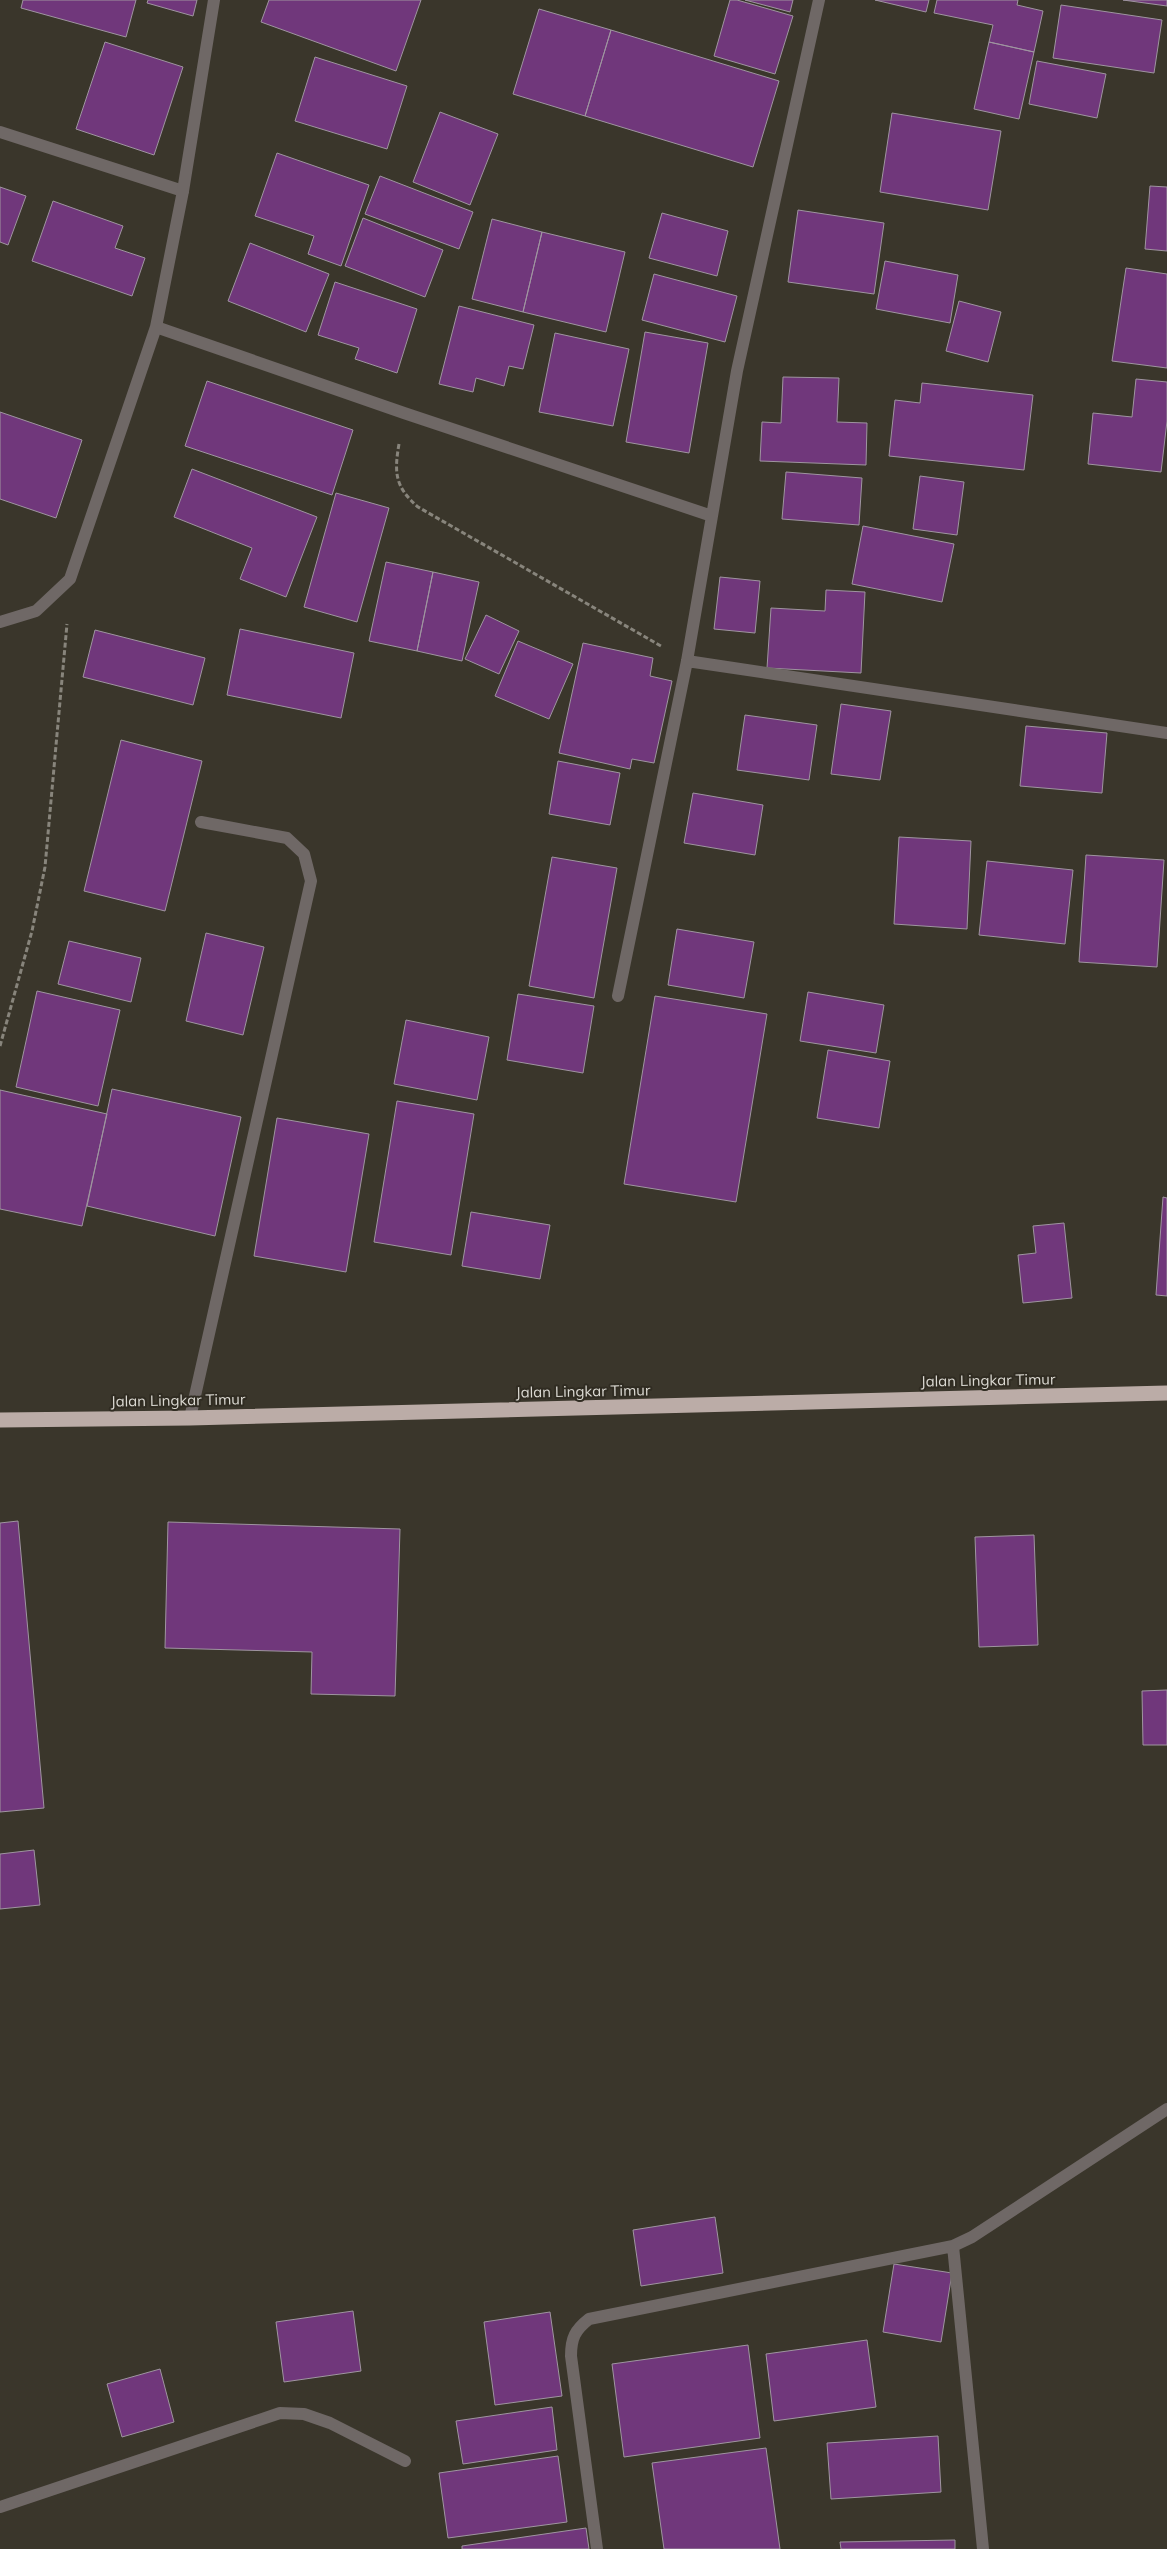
<svg xmlns="http://www.w3.org/2000/svg" width="1167" height="2549" font-family="Mulish,sans-serif">
<style>
.building{fill:#70377b;stroke:#9f95a0}
.lines{fill:none;stroke-linecap:round;stroke-linejoin:round}
.path{stroke:#88857c;stroke-width:3;stroke-dasharray:5 2.5;stroke-linecap:butt}
.lane{stroke:#6f6866;stroke-width:12}
.street{stroke:#6f6866;stroke-width:12}
.highway{stroke:#bbaca7;stroke-width:15}
.labels{text-anchor:middle;dominant-baseline:central;stroke-width:4;stroke-linejoin:round;paint-order:stroke}
.street-label{font-size:15px;fill:#dbd9d2;stroke:#302c22}
</style>
<rect width="100%" height="100%" fill="#3a362b"/>
<path class="building" d="M23,0H136L126,37L21,8Z
M148,0H197L193,16L147,3Z
M269,0H421L396,71L261,22Z
M730,0H737L793,16L775,74L714,56Z
M745,0H793L790,12Z
M875,0H929L926,12Z
M937,0H1018L1017,5L1043,11L1034,52L989,42L993,25L934,13Z
M1123,0H1167V6Z
M1061,5L1162,20L1154,73L1053,58Z
M539,9L611,30L585,116L513,94Z
M611,30L779,81L753,167L585,116Z
M105,42L183,67L154,155L76,129Z
M989,42L1034,52L1019,119L974,109Z
M315,57L407,86L387,149L295,121Z
M1037,61L1106,74L1097,118L1029,104Z
M440,112L498,134L470,205L413,182Z
M892,113L1001,131L988,210L880,192Z
M277,153L369,185L341,266L308,254L314,236L255,216Z
M380,176L473,212L459,249L365,214Z
M1150,186L1167,187V251L1145,249Z
M0,187L26,196L8,245L0,242Z
M53,201L123,226L115,248L145,258L132,296L32,261Z
M798,210L884,223L874,294L788,282Z
M662,213L728,231L717,276L649,258Z
M363,218L443,250L425,297L345,266Z
M492,219L542,232L523,312L472,299Z
M542,232L625,252L606,332L523,312Z
M250,243L329,274L306,332L228,301Z
M885,261L958,275L950,323L876,309Z
M1126,268L1167,274V368L1112,361Z
M654,274L737,296L725,342L642,320Z
M335,282L417,309L397,373L355,359L359,348L318,335Z
M959,301L1001,312L988,362L946,351Z
M459,306L534,325L523,369L509,366L504,386L476,378L473,392L439,384Z
M645,332L708,343L689,453L626,442Z
M555,333L629,349L613,426L539,412Z
M783,377L839,378L837,422L867,423L866,465L760,461L762,422L781,423Z
M1136,379L1167,382V421L1161,472L1088,464L1093,413L1132,417Z
M207,381L353,430L332,495L185,446Z
M922,383L1033,395L1024,470L889,456L895,400L920,403Z
M0,412L82,440L56,518L0,499Z
M192,469L317,517L286,597L240,579L252,548L174,517Z
M786,472L862,478L859,525L782,519Z
M920,476L964,482L957,535L913,529Z
M336,493L389,508L357,622L304,607Z
M863,526L954,544L942,602L852,584Z
M386,562L433,572L417,651L369,641Z
M433,572L479,582L462,661L417,651Z
M720,577L760,581L755,633L714,629Z
M826,590L865,592L861,673L767,668L771,608L825,611Z
M486,615L519,631L499,674L465,659Z
M240,629L354,653L341,718L227,695Z
M95,630L205,658L193,705L83,677Z
M518,641L573,664L549,719L495,696Z
M583,643L653,658L650,676L672,681L654,763L632,759L630,769L559,753Z
M841,704L891,711L880,780L831,774Z
M745,715L817,725L809,780L737,770Z
M1026,726L1107,733L1102,793L1020,786Z
M121,740L202,761L165,911L84,891Z
M558,761L620,773L610,825L549,814Z
M693,793L763,805L755,855L684,843Z
M899,837L971,841L967,929L894,924Z
M1086,855L1164,860L1157,967L1079,962Z
M552,857L617,868L594,998L529,986Z
M987,861L1073,870L1065,944L979,935Z
M677,929L754,942L744,998L668,985Z
M206,933L264,947L243,1035L186,1021Z
M69,941L141,958L131,1002L58,984Z
M37,991L120,1010L98,1106L16,1087Z
M808,992L884,1005L876,1053L800,1041Z
M518,994L594,1006L583,1073L507,1060Z
M655,996L767,1014L736,1202L624,1184Z
M406,1020L489,1037L477,1100L394,1084Z
M828,1050L890,1061L879,1128L817,1118Z
M112,1089L241,1117L215,1236L87,1206Z
M0,1090L107,1114L82,1226L0,1209Z
M397,1101L474,1114L451,1255L374,1242Z
M277,1118L369,1134L346,1272L254,1256Z
M1163,1197L1167,1198V1296L1156,1295Z
M471,1212L550,1225L540,1279L462,1266Z
M1064,1223L1072,1298L1023,1303L1018,1255L1036,1253L1033,1226Z
M18,1521L44,1808L0,1812V1523Z
M168,1522L400,1529L395,1696L311,1694L312,1652L165,1648Z
M1034,1535L1038,1645L979,1647L975,1537Z
M1167,1690V1745H1143L1142,1691Z
M34,1850L40,1905L0,1909V1854Z
M715,2217L723,2273L641,2286L633,2230Z
M894,2264L952,2273L941,2342L883,2332Z
M353,2311L361,2371L284,2382L276,2322Z
M550,2312L562,2396L495,2405L484,2322Z
M867,2340L876,2407L774,2421L766,2354Z
M748,2345L760,2438L624,2457L612,2364Z
M160,2369L174,2422L122,2437L107,2384Z
M552,2407L557,2450L463,2464L456,2421Z
M938,2436L941,2492L831,2499L827,2443Z
M766,2448L780,2549H664L652,2463Z
M558,2456L567,2522L448,2538L439,2473Z
M586,2528L589,2549H462V2546Z
M955,2540V2549H841L840,2542Z"/>
<g class="lines">
<path class="path" d="M399,444C394,473 395,487 418,507L661,646
M0,1046L32,931L45,867L67,624"/>
<path class="lane" d="M0,132L183,191"/>
<path class="street" d="M156,327L404,413L712,516
M0,622L36,611L70,579L156,327L183,191L214,0
M687,661L1167,733
M618,996L687,661L737,371L819,0
M190,1418L311,881L304,854L287,838L201,822
M0,2507L280,2413L304,2414L330,2423L405,2461
M597,2549L571,2356C571,2338 575,2330 589,2319L953,2246
M983,2549L953,2246L972,2237L1167,2109"/>
<path class="highway" d="M0,1420L190,1418L1167,1393"/>
</g>
<g class="labels">
<g class="street-label">
<text transform="translate(988 1380) rotate(-1)">Jalan Lingkar Timur</text>
<text transform="translate(583 1391) rotate(-1)">Jalan Lingkar Timur</text>
<text transform="translate(178 1400) rotate(-1)">Jalan Lingkar Timur</text>
</g>
</g>
</svg>
